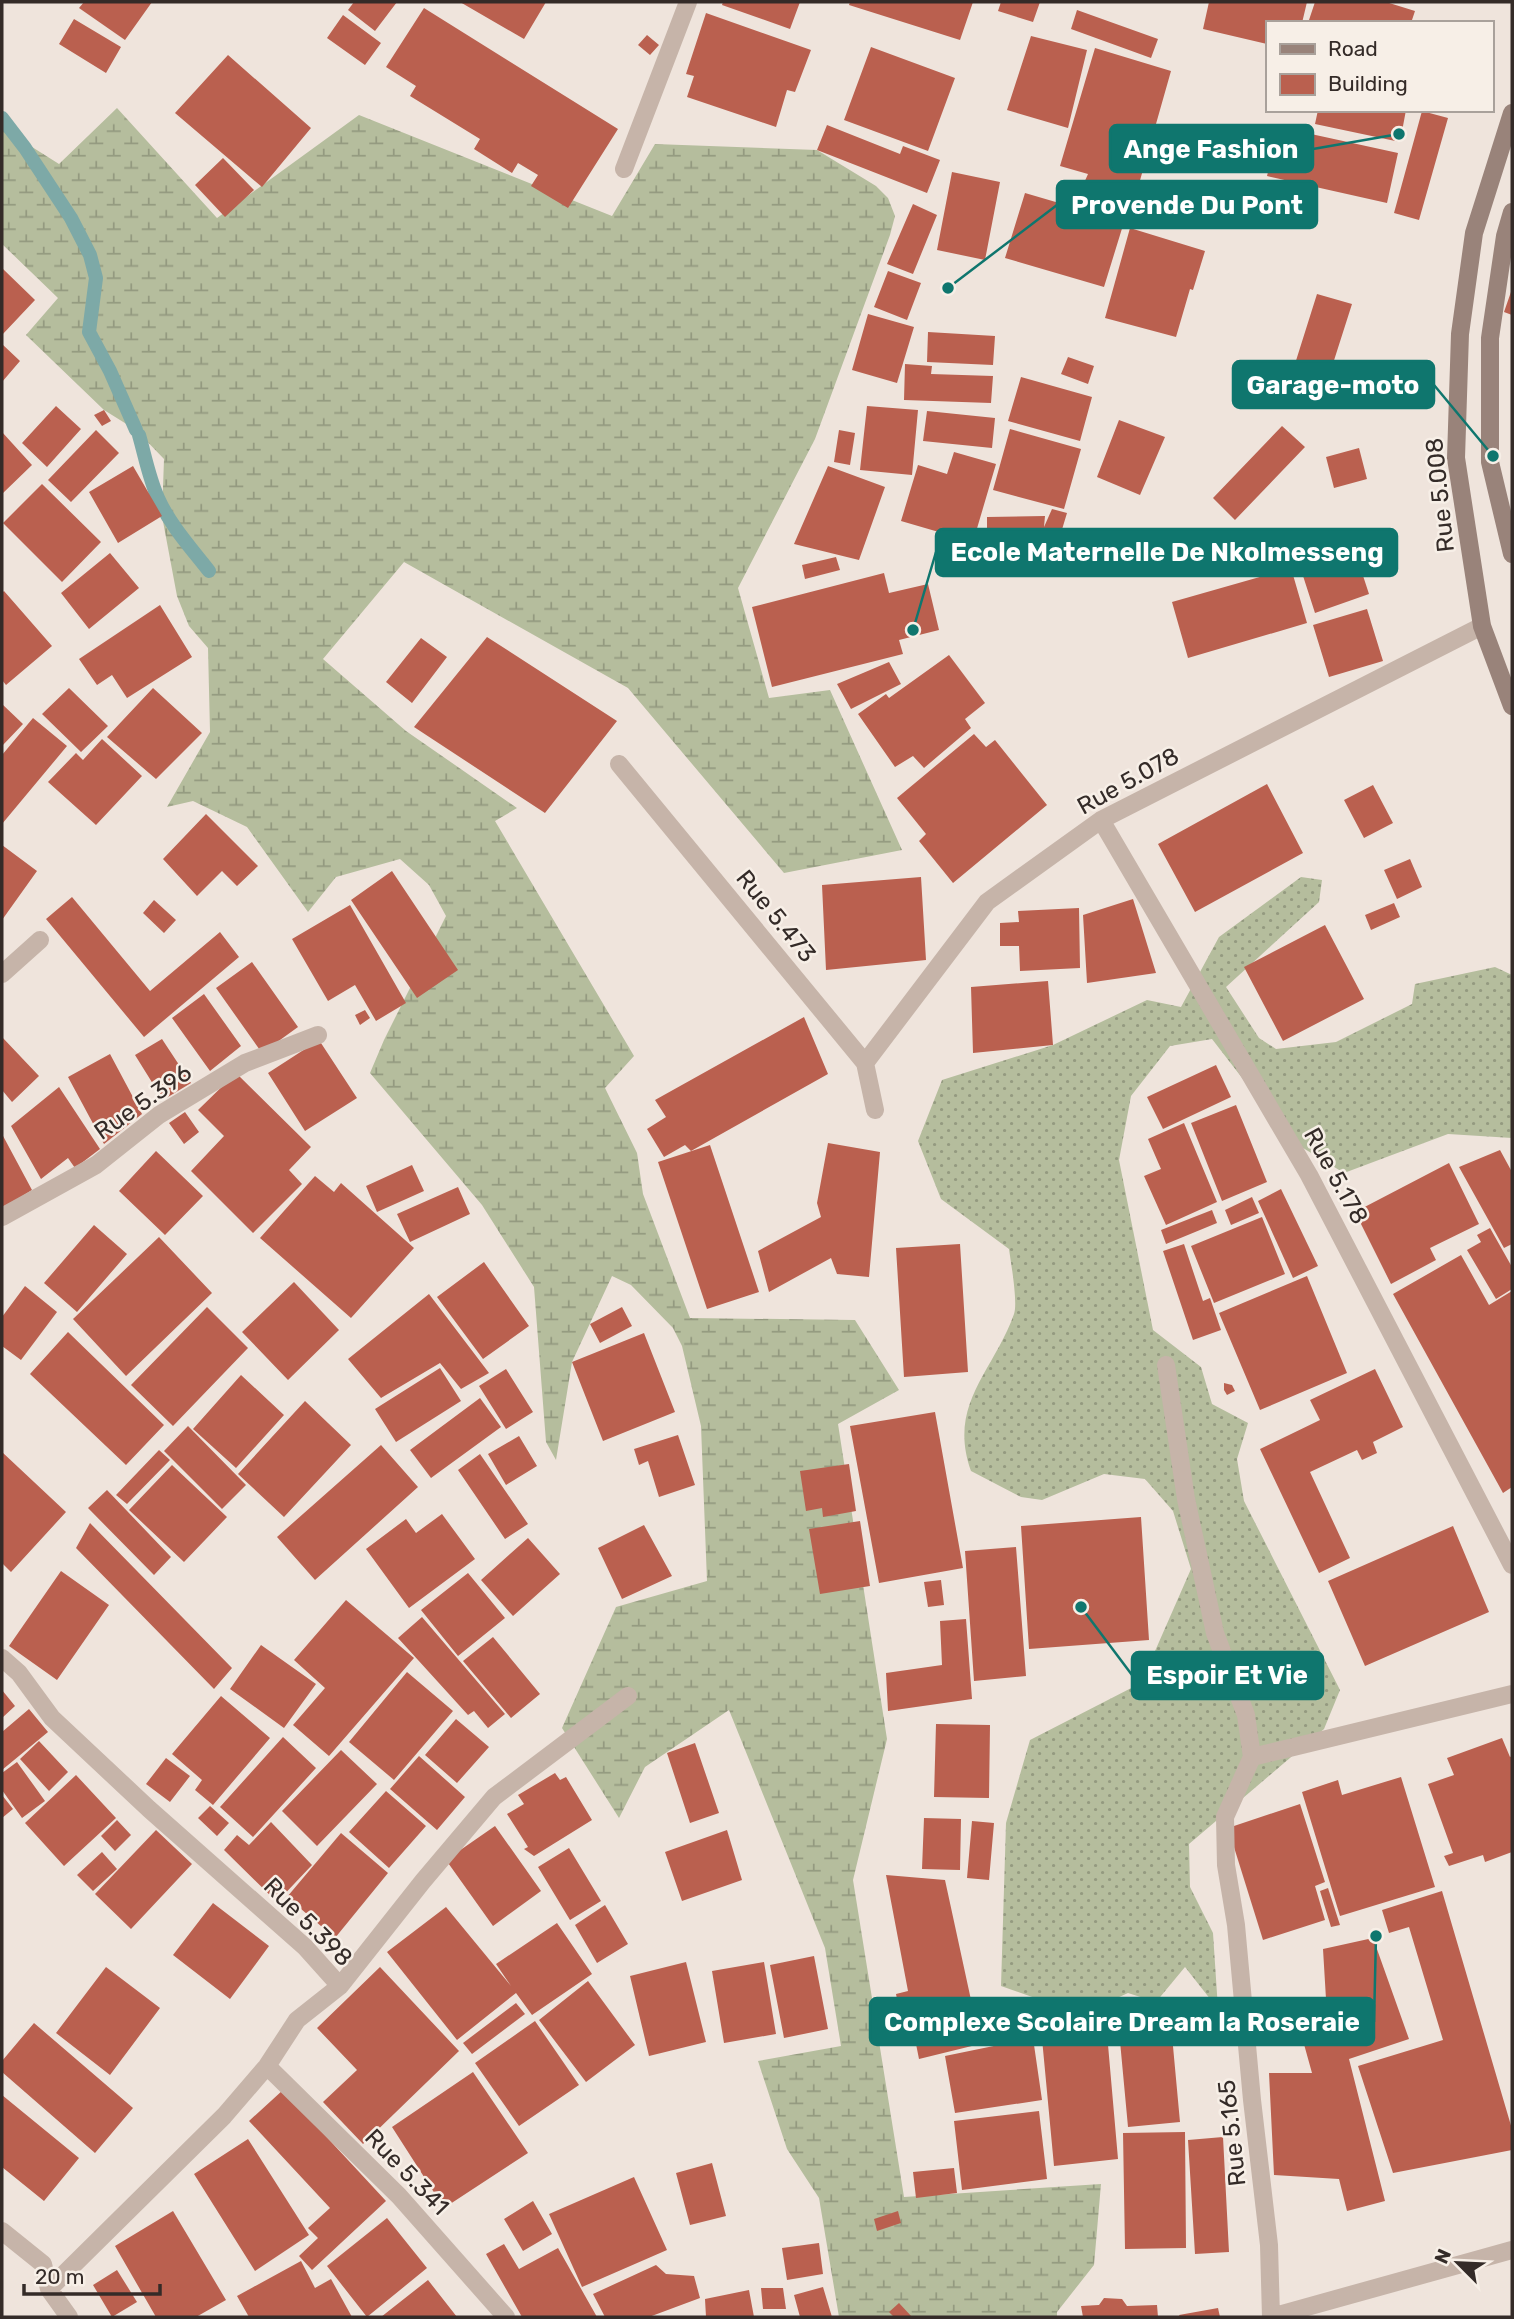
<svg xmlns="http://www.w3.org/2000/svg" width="1514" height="2319" font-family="Rubik,sans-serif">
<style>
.grass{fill:url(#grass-dots)}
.wetland{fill:url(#wetland-marsh)}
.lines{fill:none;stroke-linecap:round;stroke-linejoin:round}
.stream{stroke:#7da9a7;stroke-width:14}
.building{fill:#ba604f}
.street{stroke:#c6b4a9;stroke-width:18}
.secondary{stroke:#99837a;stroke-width:18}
.labels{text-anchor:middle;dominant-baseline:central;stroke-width:5;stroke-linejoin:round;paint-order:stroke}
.street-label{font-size:24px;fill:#342b28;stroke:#f7efe7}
.leader{fill:none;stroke:#0f766e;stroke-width:2.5}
.callout-dot{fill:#0f766e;stroke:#f7efe7;stroke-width:2.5}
.callout{fill:#0f766e;stroke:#0f766e;stroke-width:2.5}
.callout-label{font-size:26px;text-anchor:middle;font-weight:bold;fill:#fff}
</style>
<defs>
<pattern id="grass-dots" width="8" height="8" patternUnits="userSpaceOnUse" patternTransform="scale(1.75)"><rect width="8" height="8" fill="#b5bd9d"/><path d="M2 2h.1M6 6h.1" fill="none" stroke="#949a80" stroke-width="1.8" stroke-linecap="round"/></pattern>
<pattern id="wetland-marsh" width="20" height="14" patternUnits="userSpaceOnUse" patternTransform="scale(1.75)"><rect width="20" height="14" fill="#b5bd9d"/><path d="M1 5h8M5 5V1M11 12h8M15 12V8" fill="none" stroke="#949a80"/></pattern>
</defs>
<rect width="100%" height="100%" fill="#efe4dc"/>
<path class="grass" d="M1301,877L1322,880L1319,902L1226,987L1259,1038L1276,1049L1336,1042L1412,1004L1415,984L1495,967L1512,975V1138L1448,1134L1344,1173L1290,1140L1212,1039L1170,1046L1131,1096L1119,1160L1153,1330L1201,1367L1212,1404L1248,1423L1237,1459L1244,1501L1340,1690L1324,1729L1189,1844L1190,1887L1213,1933L1218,2009L1185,1967L1156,2002L1128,1993L1093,2009L1038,1999L1001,1986L1006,1823L1030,1740L1141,1683L1191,1569L1173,1511L1145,1479L1104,1474L1042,1500L1021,1497L971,1471C947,1404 994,1371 1014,1314C1018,1303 1011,1263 1009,1249L941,1199L918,1141L942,1080L1053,1045L1147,1000L1181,1007L1219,937Z"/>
<path class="wetland" d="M117,108L217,218L359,115L612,216L655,144L817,150L876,186L888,198L895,216L890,235L815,439L738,588L769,698L830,690L902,850L784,873L628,688L404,562L323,659L406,731L517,808L495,821L634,1056L605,1088L637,1153L643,1194L690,1318L855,1320L899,1390L838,1424L887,1739L853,1880L904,2197L1101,2184L1094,2265L1057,2312V2317H839L819,2198L787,2149L758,2061L841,2046L825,1948L729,1710L645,1767L619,1818L562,1728L616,1607L707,1581L701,1426L682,1346L673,1328L631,1285L612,1276L572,1362L556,1460L546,1442L534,1287L482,1205L370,1073L384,1040L446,916L429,885L400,859L336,877L308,912L247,827L193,801L167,807L210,732L208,648L189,626L177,596L162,516L164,459L136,430L104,410L26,335L58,298L2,244V128L59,164Z"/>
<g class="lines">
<path class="stream" d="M2,118L25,148L71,218L90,255L96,278L89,332L110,371L136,430
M139,435C145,456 149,478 158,498C170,525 191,548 209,571"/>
</g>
<path class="building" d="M84,2H152L125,40L79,8Z
M354,2H397L375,31L348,10Z
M460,2H546L524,39Z
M723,2H800L790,29L722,5Z
M850,2H973L960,40L849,5Z
M1001,2H1040L1033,22L998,11Z
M1209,2H1307L1302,23H1267V44L1203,29Z
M1315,2H1386L1415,11L1411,23H1308Z
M424,8L618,129L568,208L531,186L538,175L518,163L512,173L474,149L480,139L410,96L416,86L386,67Z
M1077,10L1158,39L1151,58L1071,29Z
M706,13L811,50L795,92L787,90L776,127L687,97L694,76L686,74Z
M343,15L381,43L365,65L327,38Z
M74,19L121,47L106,73L59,44Z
M647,35L659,45L650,55L638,45Z
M1031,36L1087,50L1068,128L1007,110Z
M871,47L955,78L928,151L844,120Z
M1095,48L1171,71L1135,198L1084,183L1088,174L1060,166Z
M228,55L311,128L262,187L175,113Z
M1318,110H1406L1400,142L1315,124Z
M1422,111L1448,118L1419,220L1394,213Z
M827,125L900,154L903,146L940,160L927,193L817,150Z
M1279,127L1398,153L1387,203L1267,176Z
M223,158L254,190L225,217L195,185Z
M952,172L1000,182L985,260L937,250Z
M1025,193L1124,222L1104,287L1005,258Z
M913,204L937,215L913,274L887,264Z
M1130,228L1205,251L1193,290L1190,289L1176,337L1105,318Z
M2,268L35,300L2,335Z
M888,271L921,283L907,320L874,307Z
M1512,289V315L1504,312Z
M1317,294L1352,304L1322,398L1288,386Z
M868,314L914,327L897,383L852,370Z
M928,332L995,336L993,365L927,362Z
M2,344L20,361L2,382Z
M1068,357L1094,366L1088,384L1061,374Z
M905,364L932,366L931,374L993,376L991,403L904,400Z
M1021,377L1092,397L1080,441L1008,421Z
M56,406L81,429L47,467L22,443Z
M867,406L918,410L912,475L860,470Z
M104,410L111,421L102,426L94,415Z
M927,411L995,418L992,448L923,441Z
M1119,420L1165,437L1140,495L1097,477Z
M1282,426L1305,447L1235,520L1213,498Z
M1010,429L1081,449L1064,509L993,490Z
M96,430L119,453L71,502L48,480Z
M839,430L855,433L850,465L834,462Z
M2,432L32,465L2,494Z
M1359,448L1367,479L1334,488L1326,457Z
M954,452L996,464L973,542L901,521L918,465L947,474Z
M133,466L162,516L118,543L89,492Z
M828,466L885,487L859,560L794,544Z
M42,484L101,542L62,582L3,523Z
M1052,509L1067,513L1057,546H1041L1042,556L987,557V517L1045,516L1044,527Z
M1348,530L1369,594L1315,613L1294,548Z
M110,553L139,588L89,629L61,593Z
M836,557L840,570L805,579L802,565Z
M1291,568L1307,623L1188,658L1172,602Z
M884,573L889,593L928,584L939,630L899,640L903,654L772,687L752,607Z
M4,591L52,646L6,685L2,680V593Z
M160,605L192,657L127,698L112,675L97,685L79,659Z
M1367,609L1383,661L1329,677L1313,625Z
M487,637L617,721L545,813L414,727Z
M421,638L447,657L412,703L386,682Z
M949,655L985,703L965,719L971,728L924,768L913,756L895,767L858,714L886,694L889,698Z
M889,662L901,684L851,709L837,684Z
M69,688L108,726L81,752L42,714Z
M153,688L202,733L156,779L107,737Z
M2,704L23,724L2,746Z
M33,718L67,746L2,824V755Z
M974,734L986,747L995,740L1047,805L953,883L919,841L926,834L897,798Z
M102,739L142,776L96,825L48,782L76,753L83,760Z
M1267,784L1303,853L1195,912L1158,844Z
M1373,785L1393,823L1364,838L1344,800Z
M206,814L258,866L237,886L222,871L197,896L163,859Z
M2,845L37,871L2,920Z
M1410,859L1422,887L1397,899L1384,870Z
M392,871L458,970L417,998L351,900Z
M921,877L926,960L826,970L822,885Z
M72,897L150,991L220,932L239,957L144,1037L46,919Z
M1133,899L1156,973L1087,983L1083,915Z
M154,900L176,920L164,933L143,913Z
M1394,903L1400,917L1371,930L1365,915Z
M350,905L406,1003L376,1021L355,985L328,1001L292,939Z
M1079,908L1080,968L1020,971L1019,946H1000V923L1019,922L1018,911Z
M1325,925L1364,999L1283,1041L1244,967Z
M252,962L298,1027L262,1053L216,988Z
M1048,981L1053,1045L973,1053L971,987Z
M204,994L241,1046L210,1071L172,1018Z
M365,1010L370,1018L360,1025L355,1015Z
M804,1017L828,1074L691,1151L685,1145L664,1157L647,1129L666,1117L655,1100Z
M2,1037L39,1076L12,1102L2,1090Z
M162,1039L191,1083L163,1100L135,1055Z
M319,1040L357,1098L305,1131L268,1073Z
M110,1054L142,1114L104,1144L68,1077Z
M1216,1065L1231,1097L1163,1129L1147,1097Z
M236,1073L311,1147L289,1170L302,1184L253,1233L191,1171L224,1136L198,1110Z
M59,1087L100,1149L75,1168L68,1158L41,1179L11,1126Z
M1236,1105L1267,1182L1222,1201L1191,1123Z
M185,1112L199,1132L184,1144L169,1123Z
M1184,1123L1217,1202L1166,1225L1144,1176L1161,1169L1148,1139Z
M2,1134L32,1190L2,1209Z
M828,1143L880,1152L869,1277L837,1274L831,1258L769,1292L758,1251L821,1217L817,1203Z
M710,1145L759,1292L707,1309L658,1162Z
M1500,1150L1512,1172V1244L1504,1248L1459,1167Z
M156,1151L203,1196L165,1235L119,1191Z
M1449,1163L1479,1224L1430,1248L1436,1260L1391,1284L1355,1212Z
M412,1165L424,1191L377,1212L366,1186Z
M315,1176L334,1192L341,1183L414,1248L351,1318L260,1238Z
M458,1187L470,1214L410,1242L397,1214Z
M1281,1189L1318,1266L1293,1278L1258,1201Z
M1252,1197L1259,1213L1231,1225L1225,1210Z
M1212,1210L1217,1223L1166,1244L1161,1230Z
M1262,1217L1285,1274L1214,1303L1191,1246Z
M94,1225L127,1254L77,1312L44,1283Z
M1490,1228L1512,1267V1289L1496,1299L1467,1250L1481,1242L1477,1235Z
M159,1237L212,1293L126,1376L73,1319Z
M960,1244L968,1372L904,1377L896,1248Z
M1184,1244L1203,1301L1210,1298L1221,1330L1193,1340L1163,1251Z
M1461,1255L1489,1305L1512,1291V1487L1503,1493L1393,1294Z
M484,1262L529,1326L483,1359L437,1297Z
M1307,1276L1347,1373L1260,1410L1219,1313Z
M294,1282L339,1330L288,1380L242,1332Z
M25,1286L57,1312L21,1360L2,1346V1317Z
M429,1294L489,1373L461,1389L440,1363L381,1398L348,1359Z
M207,1307L248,1348L173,1426L131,1385Z
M622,1307L632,1326L600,1343L590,1324Z
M68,1332L164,1425L126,1465L30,1374Z
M644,1333L675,1412L603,1441L572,1362Z
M440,1368L461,1401L396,1442L375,1409Z
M506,1369L533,1412L506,1429L479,1386Z
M1375,1369L1403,1427L1373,1442L1377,1453L1362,1460L1357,1450L1310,1472L1350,1558L1319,1573L1260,1449L1320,1420L1310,1400Z
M241,1375L284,1415L236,1468L193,1429Z
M1224,1383L1232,1385L1235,1391L1227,1395L1224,1390Z
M480,1398L501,1427L431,1478L410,1450Z
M305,1401L351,1445L284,1517L238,1474Z
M935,1412L963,1568L879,1583L850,1426Z
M188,1426L246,1485L222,1509L164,1451Z
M678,1435L695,1485L659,1497L648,1461L639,1465L634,1449Z
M519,1436L537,1466L506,1485L488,1454Z
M381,1445L418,1487L315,1580L277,1537Z
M159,1450L170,1460L127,1504L116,1495Z
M2,1452L66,1512L11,1572L2,1563Z
M480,1454L528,1524L505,1539L458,1470Z
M849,1464L856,1511L823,1517L822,1508L806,1511L800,1471Z
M172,1465L227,1517L184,1562L129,1510Z
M107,1490L171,1557L154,1575L88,1508Z
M442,1514L475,1559L409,1608L366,1549L406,1519L416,1533Z
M1141,1517L1149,1640L1029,1649L1021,1526Z
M860,1521L870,1586L820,1594L809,1529Z
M90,1523L232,1668L214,1689L76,1548Z
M644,1525L672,1576L622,1599L598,1548Z
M1453,1526L1489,1612L1365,1666L1328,1581Z
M528,1538L560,1574L513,1616L481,1580Z
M1016,1547L1026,1676L974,1681L965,1551Z
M61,1571L109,1605L57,1680L9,1646Z
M468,1573L505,1618L458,1656L421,1610Z
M941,1580L944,1605L928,1607L924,1582Z
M346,1600L414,1658L329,1756L293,1725L325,1688L294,1660Z
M422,1617L505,1714L488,1728L474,1711L468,1715L398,1638Z
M966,1619L972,1699L888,1711L886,1673L942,1665L940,1621Z
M493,1637L540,1694L511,1718L463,1661Z
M261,1645L316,1684L284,1728L230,1689Z
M407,1672L453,1711L394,1780L349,1742Z
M2,1690L15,1706L2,1718Z
M221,1696L270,1738L213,1805L195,1790L202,1780L172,1754Z
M29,1709L48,1732L2,1770V1732Z
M456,1719L489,1747L457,1783L425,1755Z
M936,1724L990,1725L989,1798L934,1797Z
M283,1737L316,1768L253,1837L220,1807Z
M1502,1738L1510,1757L1512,1756V1852L1485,1862L1483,1855L1449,1866L1444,1856L1453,1853L1428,1784L1454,1775L1447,1758Z
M39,1741L68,1772L49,1791L20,1759Z
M695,1743L719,1813L690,1823L667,1753Z
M341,1750L377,1784L317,1846L282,1811Z
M419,1756L465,1797L437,1830L390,1789Z
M166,1758L190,1776L170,1802L146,1784Z
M17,1762L45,1801L22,1818L2,1790V1773Z
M555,1773L560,1780L566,1777L592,1820L534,1856L524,1849L528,1847L507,1814L524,1804L518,1795Z
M76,1775L116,1818L64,1866L25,1823Z
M1401,1777L1435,1887L1340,1916L1302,1792L1338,1780L1342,1795Z
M386,1791L426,1826L389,1868L349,1832Z
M2,1795L13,1809L2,1818Z
M1300,1804L1325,1882L1315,1886L1325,1920L1263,1940L1228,1828Z
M210,1806L229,1823L217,1836L198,1818Z
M924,1818L961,1819L960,1870L922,1869Z
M117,1820L131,1835L115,1851L101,1836Z
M972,1821L994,1823L989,1880L967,1878Z
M271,1822L312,1865L277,1902L224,1850L237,1835L249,1845Z
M495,1826L541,1891L493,1926L446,1860Z
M156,1830L192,1864L131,1929L95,1894Z
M727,1830L742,1880L682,1901L665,1852Z
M341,1833L388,1873L335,1938L287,1897Z
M569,1848L601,1901L570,1920L538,1867Z
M102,1852L117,1869L93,1891L77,1875Z
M886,1875L945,1880L976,2023L905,2039L896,1994L908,1991Z
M1328,1888L1340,1925L1331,1927L1320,1891Z
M1442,1891L1512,2129V2150L1393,2173L1358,2066L1443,2040L1409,1927L1389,1933L1382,1910Z
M213,1903L269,1946L230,1999L173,1955Z
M605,1905L628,1944L597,1963L575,1925Z
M446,1907L511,1986L496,1964L557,1923L592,1974L532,2015L516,1993L457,2040L387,1952Z
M1373,1938L1409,2039L1349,2059L1385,2201L1347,2211L1339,2179L1274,2175L1269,2073H1312L1302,2037L1282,2042L1277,2016L1326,1999L1323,1949Z
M814,1956L828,2029L784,2038L770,1965Z
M686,1962L706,2042L649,2056L630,1976Z
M764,1962L776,2034L724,2043L712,1971Z
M106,1967L160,2008L110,2075L56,2033Z
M380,1967L459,2051L363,2144L323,2102L357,2070L317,2028Z
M588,1981L635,2045L586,2082L539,2020Z
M516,2003L525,2014L472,2054L463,2043Z
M1169,2003L1180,2122L1128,2127L1117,2009Z
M535,2021L579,2085L519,2126L475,2063Z
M1106,2022L1118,2159L1054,2166L1041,2028Z
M34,2023L133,2108L95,2153L2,2072V2061Z
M976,2029L980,2044L919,2059L916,2044Z
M1033,2038L1042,2100L955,2113L945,2056Z
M473,2072L528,2153L444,2208L392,2127Z
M283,2090L386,2201L312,2270L299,2256L318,2238L308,2228L330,2208L249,2121Z
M2,2095L79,2158L44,2201L2,2167Z
M1039,2111L1047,2179L962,2190L954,2121Z
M1185,2132L1186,2248L1125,2249L1123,2133Z
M1223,2137L1229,2252L1195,2254L1188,2140Z
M248,2139L309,2235L255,2271L194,2174Z
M712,2163L726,2216L690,2225L676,2173Z
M954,2168L957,2193L916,2198L913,2172Z
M634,2177L667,2250L582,2287L549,2214Z
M533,2201L552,2234L523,2251L504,2219Z
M173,2211L226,2300L196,2317H156L115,2246Z
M898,2211L901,2223L877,2231L874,2219Z
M387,2218L427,2268L367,2317L327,2266Z
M819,2243L823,2274L787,2280L782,2248Z
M504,2244L519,2269L558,2248L597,2317H522L486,2254Z
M301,2261L315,2288L331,2279L352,2317H249L237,2296Z
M656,2265L666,2274L694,2276L700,2298L649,2317H605L593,2294Z
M117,2270L137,2302L112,2317L93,2285Z
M428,2280L457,2317H381Z
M823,2287L832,2317H800L794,2295Z
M761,2288H783L786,2309H763Z
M749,2290L754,2317H706L705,2299Z
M1104,2298L1122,2299L1127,2306L1157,2305L1158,2317H1083L1081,2306L1099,2305Z
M899,2303L912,2317H894L889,2312Z
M1218,2308L1220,2317H1180L1179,2315Z"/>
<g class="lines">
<path class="street" d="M624,169L688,2
M619,764L865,1063L875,1110
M1101,820L1309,1175L1512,1565
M2,974L40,940
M865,1063L987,902L1101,820L1482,626
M2,1217L96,1165L159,1115L245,1063L318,1035
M1166,1365L1186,1499L1215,1633L1246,1715L1252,1757
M2,1658L19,1673L52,1718L149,1809L305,1947L340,1986L297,2020L267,2066L224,2116L49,2289
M1512,1694L1252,1757L1225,1817L1226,1865L1236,1925L1252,2100L1269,2245L1271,2317L1512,2250
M340,1986L423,1881L494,1797L628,1696
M267,2066L399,2196L506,2317
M2,2231L43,2264L49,2289L69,2317"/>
<path class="secondary" d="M1512,113L1474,233L1460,334L1456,458L1482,626L1512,706
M1512,212L1505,236L1490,338V462L1512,554"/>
</g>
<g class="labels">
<g class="street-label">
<text transform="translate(1440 495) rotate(-96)">Rue 5.008</text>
<text transform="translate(1128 781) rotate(-29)">Rue 5.078</text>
<text transform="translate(776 916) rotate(51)">Rue 5.473</text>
<text transform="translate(143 1102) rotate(-35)">Rue 5.396</text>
<text transform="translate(1336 1176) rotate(61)">Rue 5.178</text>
<text transform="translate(308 1922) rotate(45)">Rue 5.398</text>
<text transform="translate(1232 2133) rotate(-96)">Rue 5.165</text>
<text transform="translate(407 2172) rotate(46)">Rue 5.341</text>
</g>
</g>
<path class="leader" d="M1399 134L1313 149M948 288L1057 205M1493 456L1434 385M913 630L936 552M1081 1607L1132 1675M1376 1936L1374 2022"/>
<g class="callout-dot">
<circle cx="1399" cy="134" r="7"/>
<circle cx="948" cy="288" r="7"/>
<circle cx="1493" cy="456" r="7"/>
<circle cx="913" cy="630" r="7"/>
<circle cx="1081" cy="1607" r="7"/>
<circle cx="1376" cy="1936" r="7"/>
</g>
<g class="callout">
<rect x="1110" y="125" width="203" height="47" rx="7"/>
<rect x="1057" y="181" width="260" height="47" rx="7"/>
<rect x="1233" y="361" width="201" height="47" rx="7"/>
<rect x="936" y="529" width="461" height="47" rx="7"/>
<rect x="1132" y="1652" width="191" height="47" rx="7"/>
<rect x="870" y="1998" width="504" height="47" rx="7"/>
</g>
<g class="callout-label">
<text x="1211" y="158">Ange Fashion</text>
<text x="1187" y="214">Provende Du Pont</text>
<text x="1333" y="394">Garage-moto</text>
<text x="1167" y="561">Ecole Maternelle De Nkolmesseng</text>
<text x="1227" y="1684">Espoir Et Vie</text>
<text x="1122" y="2031">Complexe Scolaire Dream la Roseraie</text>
</g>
<rect width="1514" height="2319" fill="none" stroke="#342b28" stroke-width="7"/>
<rect x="1266" y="21" width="228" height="91" fill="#f7efe7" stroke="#a9a19b" stroke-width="2"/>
<rect x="1280" y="44" width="35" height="10" fill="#99837a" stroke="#a9a19b" stroke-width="2"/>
<text x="1328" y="56" font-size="21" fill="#342b28">Road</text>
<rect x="1280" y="74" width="35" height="21" fill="#ba604f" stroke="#a9a19b" stroke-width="2"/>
<text x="1328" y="91" font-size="21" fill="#342b28">Building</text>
<g transform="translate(1458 2263) rotate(294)" stroke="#f7efe7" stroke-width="5" paint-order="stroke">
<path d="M0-5L12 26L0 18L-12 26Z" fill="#342b28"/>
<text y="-10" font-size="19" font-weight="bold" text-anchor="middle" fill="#342b28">N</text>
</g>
<path d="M24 2284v10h136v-10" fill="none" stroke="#342b28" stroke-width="3.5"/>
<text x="35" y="2284" font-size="21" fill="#342b28" stroke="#f7efe7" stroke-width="5" paint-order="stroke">20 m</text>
</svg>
